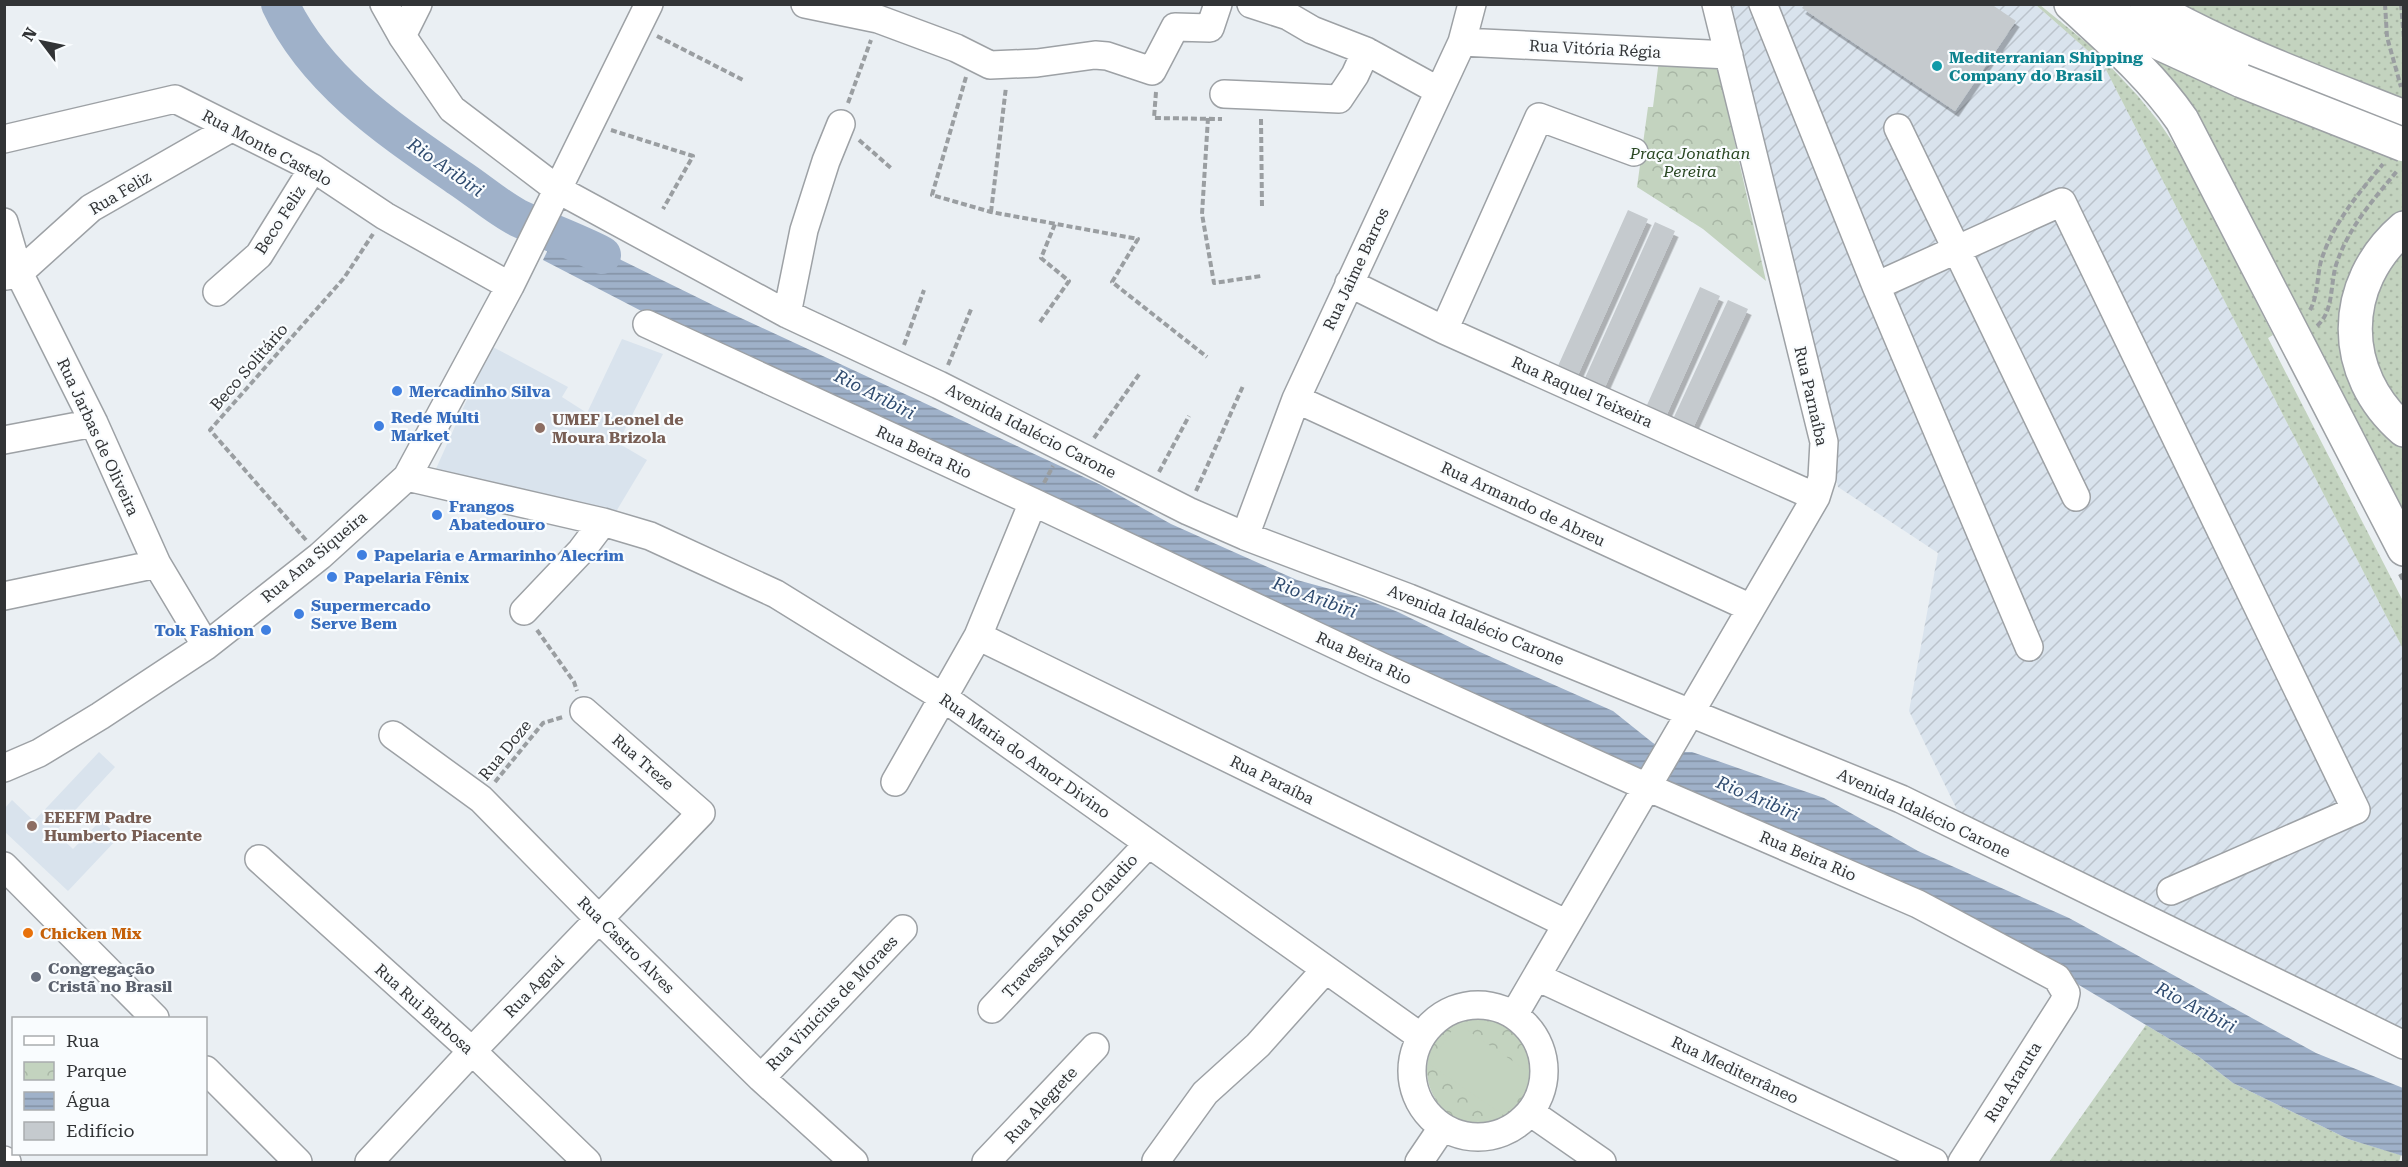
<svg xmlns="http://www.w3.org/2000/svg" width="2408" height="1167" font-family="'Roboto Serif',serif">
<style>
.built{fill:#d9e3ed}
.industrial{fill:url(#industrial-furrows)}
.grass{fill:url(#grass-dots)}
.park{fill:url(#park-crowns)}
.pitch{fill:#c3d3bf}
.water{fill:url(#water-rules)}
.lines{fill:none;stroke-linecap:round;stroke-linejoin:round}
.river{stroke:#9fb1c9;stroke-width:38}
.building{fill:#c5cace;filter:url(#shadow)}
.minor-casing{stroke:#9da1a5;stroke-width:30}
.major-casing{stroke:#9da1a5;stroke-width:36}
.path{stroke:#9a9ea1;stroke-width:4;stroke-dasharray:6 3;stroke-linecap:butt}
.minor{stroke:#fff;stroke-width:27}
.major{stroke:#fff;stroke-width:33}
.major-bridge-casing{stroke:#9da1a5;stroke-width:36;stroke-linecap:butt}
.major-bridge{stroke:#fff;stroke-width:33}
.culture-dot{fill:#0f9aa8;stroke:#f9fcfe;stroke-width:2}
.shop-dot{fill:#3f7fe0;stroke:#f9fcfe;stroke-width:2}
.education-dot{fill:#8d6e63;stroke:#f9fcfe;stroke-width:2}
.food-dot{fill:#e8710a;stroke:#f9fcfe;stroke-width:2}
.worship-dot{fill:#6b7280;stroke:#f9fcfe;stroke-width:2}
.labels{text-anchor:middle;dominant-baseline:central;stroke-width:4.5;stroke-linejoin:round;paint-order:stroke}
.street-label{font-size:16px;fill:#323436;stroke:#f9fcfe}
.culture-label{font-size:16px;font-weight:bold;fill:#0d838f;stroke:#f9fcfe;text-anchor:start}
.park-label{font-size:16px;font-style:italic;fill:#294722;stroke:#f9fcfe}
.shop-label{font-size:16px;font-weight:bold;fill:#366cbe;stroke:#f9fcfe;text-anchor:start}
.education-label{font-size:16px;font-weight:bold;fill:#785e54;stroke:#f9fcfe;text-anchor:start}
.food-label{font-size:16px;font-weight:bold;fill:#c56008;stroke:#f9fcfe;text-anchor:start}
.worship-label{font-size:16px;font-weight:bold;fill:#5b616d;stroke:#f9fcfe;text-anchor:start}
.water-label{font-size:18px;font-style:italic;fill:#2f4b6f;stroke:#f9fcfe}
</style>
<defs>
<pattern id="industrial-furrows" width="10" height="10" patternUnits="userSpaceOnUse" patternTransform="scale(1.5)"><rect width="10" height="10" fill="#d9e3ed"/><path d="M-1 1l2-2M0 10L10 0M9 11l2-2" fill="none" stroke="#bbc3cc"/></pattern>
<pattern id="grass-dots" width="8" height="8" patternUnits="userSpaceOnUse" patternTransform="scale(1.5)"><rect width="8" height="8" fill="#c3d3bf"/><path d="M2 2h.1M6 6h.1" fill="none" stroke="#a8b6a5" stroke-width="1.8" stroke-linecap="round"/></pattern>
<pattern id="park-crowns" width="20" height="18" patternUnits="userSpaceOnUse" patternTransform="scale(1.5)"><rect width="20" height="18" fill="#c3d3bf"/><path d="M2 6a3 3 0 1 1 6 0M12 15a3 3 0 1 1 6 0" fill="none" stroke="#a8b6a5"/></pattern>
<pattern id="water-rules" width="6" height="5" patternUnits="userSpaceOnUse" patternTransform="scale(1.5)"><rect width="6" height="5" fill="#9fb1c9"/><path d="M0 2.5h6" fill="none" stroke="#8291a4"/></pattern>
<filter id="shadow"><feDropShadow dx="3.5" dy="6" stdDeviation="0" flood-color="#0004"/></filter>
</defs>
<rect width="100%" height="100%" fill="#eaeff3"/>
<path class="built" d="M622,339L663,354L618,443L647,460L611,520L435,471L491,346L568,387L562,397L587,413Z
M99,752L115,767L55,832L73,849L101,820L119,837L68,891L5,832V808L12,800L34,821Z"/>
<path class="industrial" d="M1729,5H2036L2103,64L2403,649L2404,1034L1961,818L1909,711L1938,553L1838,487Z"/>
<path class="grass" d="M2036,5H2040L2093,48L2138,96L2159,122L2180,153L2273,335L2268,338L2403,601V649L2103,64Z
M2177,5H2403V526L2135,47Z
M2146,1025L2198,1056L2233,1083L2348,1139L2401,1155L2399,1162H2049Z"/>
<path class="park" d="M1659,60H1707L1718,68L1766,281L1703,229L1637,187L1648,107H1653Z
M1427 1070a55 55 0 1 1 110 0a55 55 0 1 1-110 0Z"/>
<path class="pitch" d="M1457,1023L1533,1075L1505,1116L1429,1064Z"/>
<path class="water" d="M558,229L715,306L1101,485L1171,524L1297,580L1363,598L1398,612L1480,652L1613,711L1653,743L1670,752H1692L1824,798L1918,851L2069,918L2316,1053L2403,1088V1156L2348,1139L2233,1083L2198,1056L2037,960L1413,669L1377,649L709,346L543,260Z"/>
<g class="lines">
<path class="river" d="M280,4C316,81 390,130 458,177C478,190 497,207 518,218C546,231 575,241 602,255"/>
</g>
<path class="building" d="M1805,4H1991L2016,21L1955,111L1802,8Z
M1628,210L1648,219L1578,375L1558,366Z
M1655,222L1675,231L1605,387L1585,378Z
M1700,287L1720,296L1667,414L1647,405Z
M1728,300L1748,309L1694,426L1674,417Z"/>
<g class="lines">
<defs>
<path id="minor" d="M384,4L402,36L452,109L557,189L787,314L939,385L1188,511L1245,536L1409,598L1901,799L2404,1045
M805,4L878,19L956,48L990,65L1037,63L1095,55L1107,56L1152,71L1175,27L1210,28L1218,4
M1251,4L1288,16L1312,30L1366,51L1439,91
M1763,4L1876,286L2029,647
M402,36L418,4
M1462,42L1729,55
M1224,94L1339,99L1355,75L1366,51
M1898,128L2076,497
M4,139L175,99L313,168L385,216L510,286
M4,222L19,273L94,423L157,564L206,646
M6,276L19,273L91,208L231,128
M1349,283L1444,330L1816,497
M1876,286L2062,202L2356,810L2171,891
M217,292L259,255L313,168
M787,314L804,230L826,161L841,124
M647,324L1033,502L1380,666L1647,787L1918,904L2057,978L2066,993L2064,1002L1962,1162
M1444,330L1539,117L1634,152
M1296,399L1751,608
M4,440L94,423
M407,477L603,522L650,536L776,594L944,698L1421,1037
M1245,536L1296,399L1462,42L1472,4
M4,596L157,564
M524,611L581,551L603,522
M978,636L1567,924
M393,735L481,799L599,919L761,1078L854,1162
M4,768L39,753L100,716L206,646L320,556L407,477L510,286L649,4
M895,782L978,636L1033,502
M259,859L472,1051L587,1162
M4,866L155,1018
M1537,977L1934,1162
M1412 1071a66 66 0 1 1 132 0a66 66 0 1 1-132 0Z
M992,1009L1148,844
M1514,1015L1816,497L1822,478L1824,442L1716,4
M206,1070L298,1162
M761,1078L903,929
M1530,1112L1602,1162
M4,1160L7,1162
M369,1162L472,1051L701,813L584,711
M986,1162L1095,1047
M1158,1162L1156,1161L1205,1093L1258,1045L1325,970
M1419,1162L1442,1128"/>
<path id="major" d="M2071,4C2111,41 2151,75 2182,120L2404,549
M2095,4L2161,44L2242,81
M2147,4C2228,51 2316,82 2404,117
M2404,228C2339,284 2339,374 2404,430"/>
</defs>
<use href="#minor" class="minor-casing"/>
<use href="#major" class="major-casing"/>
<path class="path" d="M2385,4L2387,37L2401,87
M2401,4L2404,39
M657,36L745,81
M966,77L932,195L991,212L1138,239L1112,282L1207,357
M1156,92L1154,118L1222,119
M848,103L871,40
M1208,118L1202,214L1214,283L1261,276
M1261,119L1262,207
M611,130L693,156L663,209
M859,140L891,168
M991,212L1006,87
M2310,310C2318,296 2317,276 2321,261C2333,223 2358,194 2383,164
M1040,322L1069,281L1041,258L1055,224
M2317,326C2334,311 2330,285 2336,265C2348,228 2373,200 2397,171
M904,345L924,290
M948,365L972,307
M1094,438L1140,373
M1159,472L1189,416
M1044,483L1053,466
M1196,491L1243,386
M306,540L210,430L344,278L373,234
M2400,574L2404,582
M537,630L574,682L577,691
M495,782L543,723L563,717"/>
<use href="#minor" class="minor"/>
<use href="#major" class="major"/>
<defs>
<path id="major-bridge" d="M2242,81L2404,145"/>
</defs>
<use href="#major-bridge" class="major-bridge-casing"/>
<use href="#major-bridge" class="major-bridge"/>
</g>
<circle class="culture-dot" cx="1937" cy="66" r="6"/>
<g class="shop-dot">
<circle cx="397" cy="391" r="6"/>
<circle cx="379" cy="426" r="6"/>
<circle cx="437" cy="515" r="6"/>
<circle cx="362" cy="555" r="6"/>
<circle cx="332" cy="577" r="6"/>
<circle cx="299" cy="614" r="6"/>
<circle cx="266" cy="630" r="6"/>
</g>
<g class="education-dot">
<circle cx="540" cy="428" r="6"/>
<circle cx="32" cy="826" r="6"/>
</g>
<circle class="food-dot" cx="28" cy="933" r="6"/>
<circle class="worship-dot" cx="36" cy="977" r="6"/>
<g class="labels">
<g class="street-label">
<text transform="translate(1595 49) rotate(3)">Rua Vitória Régia</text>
<text transform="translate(267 148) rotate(28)">Rua Monte Castelo</text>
<text transform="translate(120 193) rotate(-31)">Rua Feliz</text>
<text transform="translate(280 220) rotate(-57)">Beco Feliz</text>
<text transform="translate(1356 269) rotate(-65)">Rua Jaime Barros</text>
<text transform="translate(249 367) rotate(-49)">Beco Solitário</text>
<text transform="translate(1582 392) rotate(24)">Rua Raquel Teixeira</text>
<text transform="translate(1811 396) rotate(77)">Rua Parnaíba</text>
<text transform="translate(1031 431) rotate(27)">Avenida Idalécio Carone</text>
<text transform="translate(98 437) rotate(65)">Rua Jarbas de Oliveira</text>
<text transform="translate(924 452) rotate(25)">Rua Beira Rio</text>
<text transform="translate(1523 504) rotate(25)">Rua Armando de Abreu</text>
<text transform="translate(314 557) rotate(-40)">Rua Ana Siqueira</text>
<text transform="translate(1476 625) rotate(22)">Avenida Idalécio Carone</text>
<text transform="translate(1364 658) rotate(25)">Rua Beira Rio</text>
<text transform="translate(505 750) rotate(-51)">Rua Doze</text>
<text transform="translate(1025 756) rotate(35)">Rua Maria do Amor Divino</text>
<text transform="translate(643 762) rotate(41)">Rua Treze</text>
<text transform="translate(1272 780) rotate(26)">Rua Paraíba</text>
<text transform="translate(1924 813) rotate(25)">Avenida Idalécio Carone</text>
<text transform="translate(1808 856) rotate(23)">Rua Beira Rio</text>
<text transform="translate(1070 926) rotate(-47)">Travessa Afonso Claudio</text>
<text transform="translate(626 945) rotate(45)">Rua Castro Alves</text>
<text transform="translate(534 987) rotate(-46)">Rua Aguaí</text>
<text transform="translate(832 1003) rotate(-46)">Rua Vinícius de Moraes</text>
<text transform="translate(424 1009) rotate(42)">Rua Rui Barbosa</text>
<text transform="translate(1735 1070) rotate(25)">Rua Mediterrâneo</text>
<text transform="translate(2013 1082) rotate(-58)">Rua Araruta</text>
<text transform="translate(1041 1105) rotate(-47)">Rua Alegrete</text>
</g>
<g class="culture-label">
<text x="1949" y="57">Mediterranian Shipping<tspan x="1949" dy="18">Company do Brasil</tspan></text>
</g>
<g class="park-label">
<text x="1690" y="153">Praça Jonathan<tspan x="1690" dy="18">Pereira</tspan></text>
</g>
<g class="shop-label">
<text x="409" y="391">Mercadinho Silva</text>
<text x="391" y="417">Rede Multi<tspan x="391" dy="18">Market</tspan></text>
<text x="449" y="506">Frangos<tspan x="449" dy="18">Abatedouro</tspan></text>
<text x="374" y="555">Papelaria e Armarinho Alecrim</text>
<text x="344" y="577">Papelaria Fênix</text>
<text x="311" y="605">Supermercado<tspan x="311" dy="18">Serve Bem</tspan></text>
<text x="254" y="630" text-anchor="end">Tok Fashion</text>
</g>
<g class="education-label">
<text x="552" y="419">UMEF Leonel de<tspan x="552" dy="18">Moura Brizola</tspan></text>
<text x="44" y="817">EEEFM Padre<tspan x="44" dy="18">Humberto Piacente</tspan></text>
</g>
<g class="food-label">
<text x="40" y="933">Chicken Mix</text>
</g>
<g class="worship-label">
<text x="48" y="968">Congregação<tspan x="48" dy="18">Cristã no Brasil</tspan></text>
</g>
<g class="water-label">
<text transform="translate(446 167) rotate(35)">Rio Aribiri</text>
<text transform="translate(875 394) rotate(27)">Rio Aribiri</text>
<text transform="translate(1315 597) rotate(20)">Rio Aribiri</text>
<text transform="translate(1758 798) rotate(23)">Rio Aribiri</text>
<text transform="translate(2196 1007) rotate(28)">Rio Aribiri</text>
</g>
</g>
<rect width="2408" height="1167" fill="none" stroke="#323436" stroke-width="12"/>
<rect x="12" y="1017" width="195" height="138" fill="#f9fcfe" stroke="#a9acae" stroke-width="1.5"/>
<rect x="24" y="1036" width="30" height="9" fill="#ffffff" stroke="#a9acae" stroke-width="1.5"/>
<text x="66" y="1047" font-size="18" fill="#323436">Rua</text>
<rect x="24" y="1062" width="30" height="18" fill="url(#park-crowns)" stroke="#a9acae" stroke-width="1.5"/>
<text x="66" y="1077" font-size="18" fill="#323436">Parque</text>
<rect x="24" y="1092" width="30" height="18" fill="url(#water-rules)" stroke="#a9acae" stroke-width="1.5"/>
<text x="66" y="1107" font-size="18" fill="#323436">Água</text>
<rect x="24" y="1122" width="30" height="18" fill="#c5cace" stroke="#a9acae" stroke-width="1.5"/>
<text x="66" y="1137" font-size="18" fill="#323436">Edifício</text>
<g transform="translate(42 42) rotate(302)" stroke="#f9fcfe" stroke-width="4.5" paint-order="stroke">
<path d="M0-4.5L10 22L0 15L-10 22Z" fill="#323436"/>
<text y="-9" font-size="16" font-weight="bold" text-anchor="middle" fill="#323436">N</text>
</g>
</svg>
